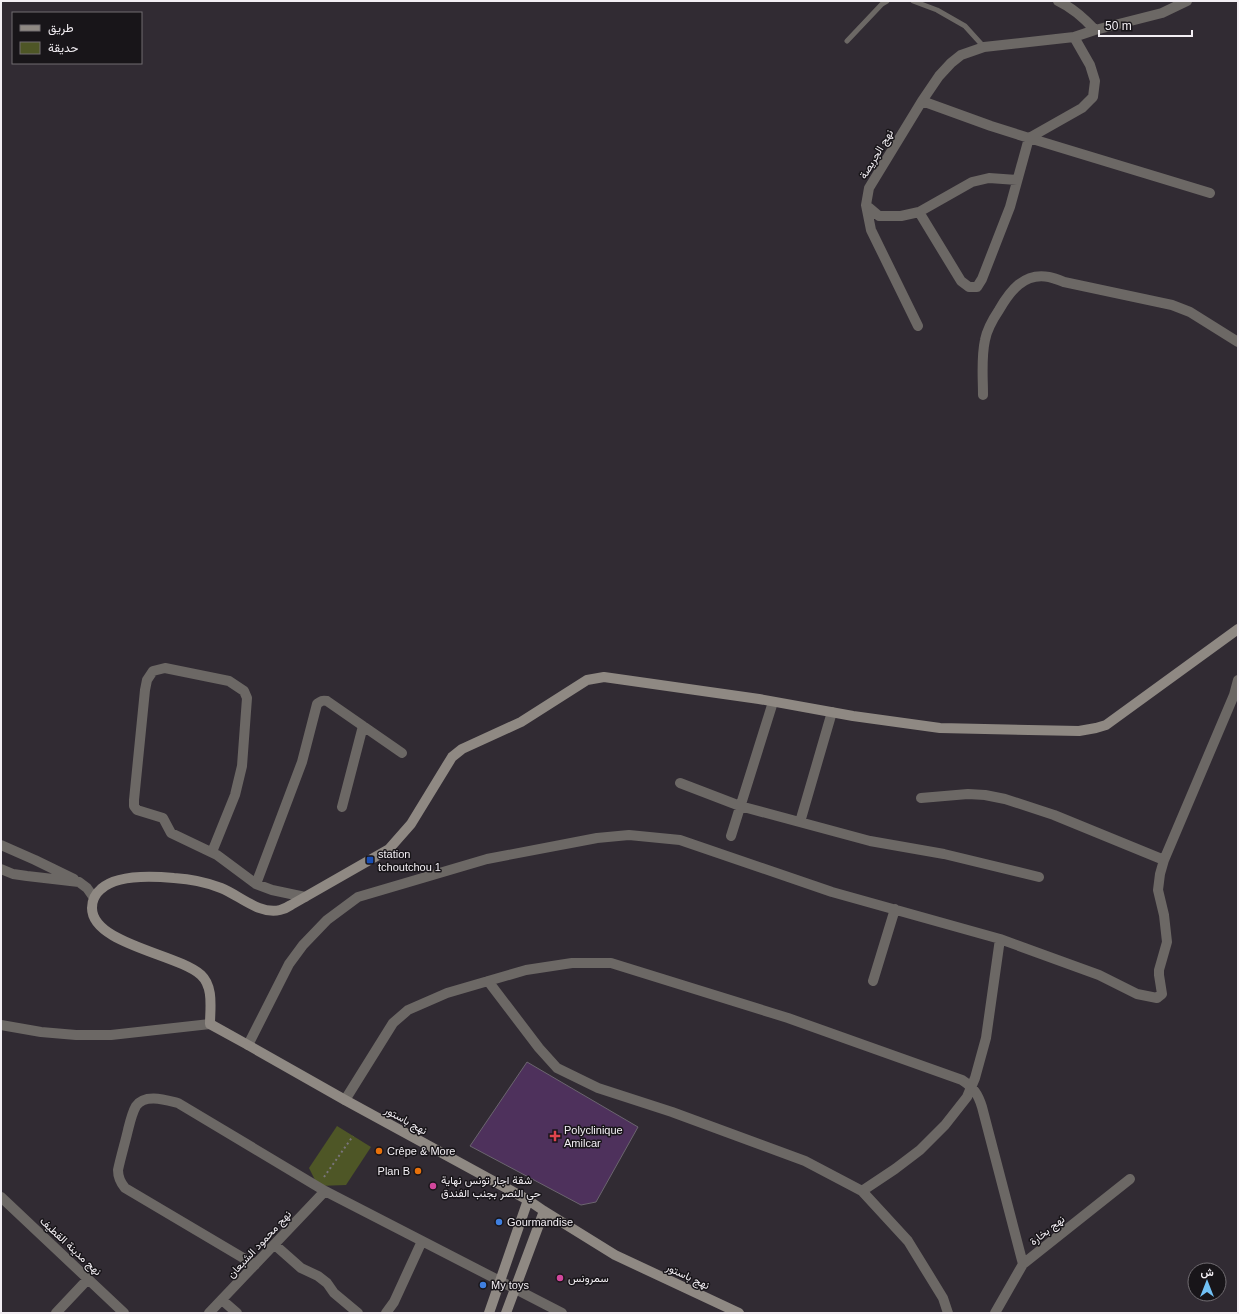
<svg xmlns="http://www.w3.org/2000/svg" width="1239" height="1314" font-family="Arial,Vazirmatn,sans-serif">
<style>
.green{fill:#4e5626}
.building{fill:#4e315c;stroke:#6b656f}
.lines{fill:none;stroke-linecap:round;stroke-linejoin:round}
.path{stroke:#7a757c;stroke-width:2;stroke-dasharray:2 3;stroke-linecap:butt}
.lane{stroke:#6c6865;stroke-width:5}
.street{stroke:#6c6865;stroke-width:10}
.secondary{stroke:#8f8983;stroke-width:10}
.transit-dot{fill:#1a4fb4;stroke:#181519;stroke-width:1.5}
.health-dot{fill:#e0444e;stroke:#181519;stroke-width:1.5}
.food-dot{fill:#e8710a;stroke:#181519;stroke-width:1.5}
.hotel-dot{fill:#d1479c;stroke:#181519;stroke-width:1.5}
.shop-dot{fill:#3f7fe0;stroke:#181519;stroke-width:1.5}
.labels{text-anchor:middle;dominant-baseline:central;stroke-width:3;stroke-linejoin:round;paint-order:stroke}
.street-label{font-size:11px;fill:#f3eff4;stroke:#181519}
.poi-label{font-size:11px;fill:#f3eff4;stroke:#181519;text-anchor:start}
</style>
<rect width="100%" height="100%" fill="#312b33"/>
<path class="green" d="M337,1126L371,1147L346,1185L318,1186L309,1168Z"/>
<path class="building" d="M527,1062L638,1127L596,1202L581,1205L470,1146Z"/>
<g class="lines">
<path class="path" d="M324,1177L353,1136"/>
<path class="lane" d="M913,1L937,10L965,26L984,47
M847,41L882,4L887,1"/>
<path class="street" d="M1058,1C1073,8 1084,18 1095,30
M1187,1L1162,13L1095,30L1074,37L984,47L961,55L951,63L939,76L922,101L869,188L866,205L879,216H901L919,212L961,281L969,287H977L982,279L1010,207L1029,138L1210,193
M922,101L991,126L1029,138L1082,108L1093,97L1095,81L1090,65L1074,37
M866,205L871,230L918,326
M919,212L972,182L989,178L1017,180
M983,395C983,377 981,358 985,340C987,329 993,319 999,310C1010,291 1024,272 1049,277C1054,278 1059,280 1064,282L1172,305L1190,312L1238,342
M680,783L740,806L870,841L944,854L1039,877
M921,798L968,794L985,795L1005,799L1054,815L1164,860
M342,807L363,726
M800,822L832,712
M731,836L773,702
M1,845L35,860L74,879
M212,852L235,795L242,766L247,698L244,691L229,681L165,668L153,671L147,680L145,690L134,800V806L137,810L163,818L171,833L217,855L256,884L272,890L305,897
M1,869L13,874L27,876L79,882L87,888L94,898
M256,884L302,762L317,704C321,701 322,700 327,701L402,753
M488,981L539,1048L557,1068L598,1088L672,1112L805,1161L862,1191L908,1241L943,1298L948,1313
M873,981L895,909
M1,1025L41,1032L76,1035H111L210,1024
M248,1045L289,964L303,945L327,920L358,897L487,859L597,838L629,835L680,840L832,892L1000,939L1099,975L1137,994L1157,998L1162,994L1159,975V970L1167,942L1164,915L1158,890L1160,874L1164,860L1234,695L1238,680
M345,1100L393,1023L408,1010L447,993L526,970L572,963H611L788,1018L962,1080C974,1088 978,1094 982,1107L1023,1264
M862,1191L895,1169L920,1150L945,1125L967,1097L975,1078L986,1038L1000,939
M1,1197L124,1313
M275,1245L301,1268L318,1276L327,1283L334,1293L358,1313
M255,1265L125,1188C120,1182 118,1177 118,1170C121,1156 125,1143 128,1130C130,1122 132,1113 136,1106C145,1093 166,1100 178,1103L325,1191L562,1313
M222,1300L237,1313
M56,1313L88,1279
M209,1313L325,1191
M386,1313L394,1302L422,1241
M995,1313L1023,1264L1130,1179"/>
<path class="secondary" d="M489,1313L528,1200
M506,1313L544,1211
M739,1313L615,1255L544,1211L528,1200L345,1100L248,1045L210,1024C210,1009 214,987 201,975C178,954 92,944 92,908C92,900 95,894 101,889C117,874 153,876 174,878C190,879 206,882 221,888C239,895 259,915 280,910C284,909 288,907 291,905L389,849L411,824L452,757L462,749L521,722L587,680L604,677L759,699L853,716L940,728L1079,731L1096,728L1106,725L1238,629"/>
</g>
<rect class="transit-dot" x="366" y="856" width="8" height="8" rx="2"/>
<path class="health-dot" d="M553 1130h4v4h4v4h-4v4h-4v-4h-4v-4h4z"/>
<g class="food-dot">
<circle cx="379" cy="1151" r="4"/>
<circle cx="418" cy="1171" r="4"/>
</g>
<g class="hotel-dot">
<circle cx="433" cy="1186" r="4"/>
<circle cx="560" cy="1278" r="4"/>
</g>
<g class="shop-dot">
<circle cx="499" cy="1222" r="4"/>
<circle cx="483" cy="1285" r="4"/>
</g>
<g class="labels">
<g class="street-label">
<text transform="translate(876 154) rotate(-59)">نهج الجريصة</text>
<text transform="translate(406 1120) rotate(29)">نهج باستور</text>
<text transform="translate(1047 1230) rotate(-38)">نهج بخارة</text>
<text transform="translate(259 1244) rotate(-47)">نهج محمود الشبعان</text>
<text transform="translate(71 1246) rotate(43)">نهج مدينة القطيف</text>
<text transform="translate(688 1276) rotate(25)">نهج باستور</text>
</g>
<g class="poi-label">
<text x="378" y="854">station<tspan x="378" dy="13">tchoutchou 1</tspan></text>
<text x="564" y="1130">Polyclinique<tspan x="564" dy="13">Amilcar</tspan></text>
<text x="387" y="1151">Crêpe &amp; More</text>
<text x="410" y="1171" text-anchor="end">Plan B</text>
<text x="441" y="1180">شقة اجار تونس نهاية<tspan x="441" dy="13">حي النصر بجنب الفندق</tspan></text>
<text x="507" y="1222">Gourmandise</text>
<text x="568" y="1278">سمرونس</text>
<text x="491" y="1285">My toys</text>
</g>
</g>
<rect width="1239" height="1314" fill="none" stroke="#f3eff4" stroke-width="4"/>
<rect x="12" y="12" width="130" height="52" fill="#181519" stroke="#706c71"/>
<rect x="20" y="25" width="20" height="6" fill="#8f8983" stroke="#706c71"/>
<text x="48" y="32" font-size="12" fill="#f3eff4">طريق</text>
<rect x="20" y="42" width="20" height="12" fill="#4e5626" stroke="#706c71"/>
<text x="48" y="52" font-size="12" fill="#f3eff4">حديقة</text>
<g transform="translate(1207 1282)"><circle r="19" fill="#181519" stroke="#706c71"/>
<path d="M0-3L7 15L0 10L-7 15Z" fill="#71c1f5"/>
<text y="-6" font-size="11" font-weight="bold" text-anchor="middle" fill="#f3eff4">ش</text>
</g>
<path d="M1099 30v6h93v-6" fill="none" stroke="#f3eff4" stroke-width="2"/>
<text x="1105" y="30" font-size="12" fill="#f3eff4" stroke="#181519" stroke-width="3" paint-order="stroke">50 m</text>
</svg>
